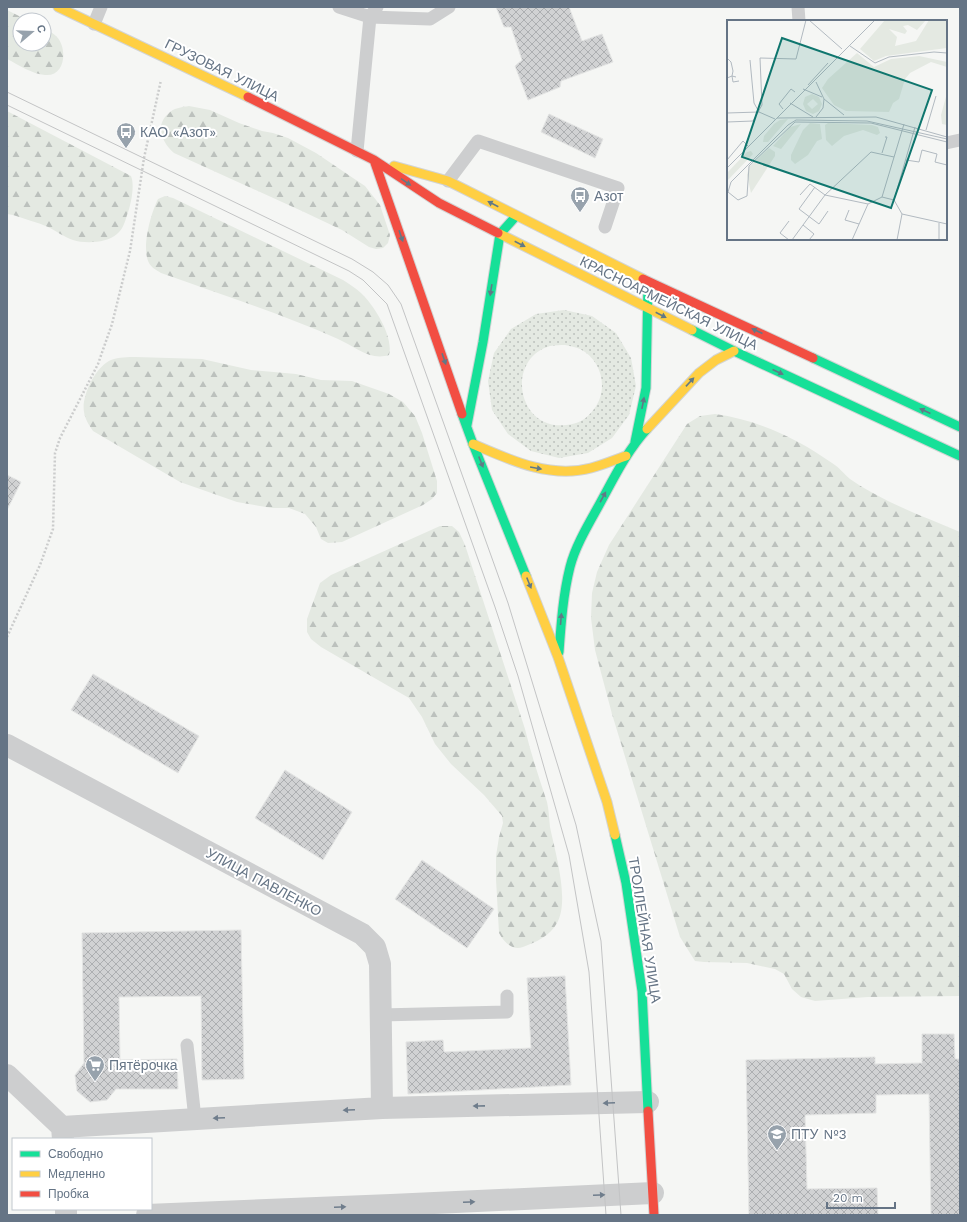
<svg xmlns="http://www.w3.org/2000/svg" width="967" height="1222" font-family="'Work Sans',sans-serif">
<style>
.grass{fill:url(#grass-dots);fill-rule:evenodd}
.forest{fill:url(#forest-firs)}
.building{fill:url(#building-cross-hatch);stroke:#e4e5e4}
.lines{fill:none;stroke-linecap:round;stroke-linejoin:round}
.fast-casing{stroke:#d2d4d4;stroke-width:11}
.slow-casing{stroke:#d2d4d4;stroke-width:11}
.jam-casing{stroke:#d2d4d4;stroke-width:11}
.path{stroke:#cbcccc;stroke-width:2.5;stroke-dasharray:2 2;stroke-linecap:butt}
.lane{stroke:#cdcecf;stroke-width:13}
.street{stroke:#cdcecf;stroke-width:22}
.fast{stroke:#16e098;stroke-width:9}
.slow{stroke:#ffcf43;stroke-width:9}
.jam{stroke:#f24e42;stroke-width:9}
.tram{stroke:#c3c4c5;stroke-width:1}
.oneway{fill:#617986}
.oneway2{fill:#6f7d8c}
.labels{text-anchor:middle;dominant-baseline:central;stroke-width:4;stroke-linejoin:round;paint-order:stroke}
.street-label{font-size:14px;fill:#657485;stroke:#fff}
.poi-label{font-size:14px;fill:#657485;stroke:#fff;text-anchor:start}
.inset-road{fill:none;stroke:#b2bac1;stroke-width:1}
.view{fill:#0f766e;fill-opacity:0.15;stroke:#0f766e;stroke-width:2}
.inset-edge{fill:none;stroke:#657485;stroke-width:2}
</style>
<defs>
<pattern id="grass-dots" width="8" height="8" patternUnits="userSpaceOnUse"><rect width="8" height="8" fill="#e4e9e2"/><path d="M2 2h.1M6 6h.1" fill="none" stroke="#bcc1bd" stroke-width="1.8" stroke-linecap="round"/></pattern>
<pattern id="forest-firs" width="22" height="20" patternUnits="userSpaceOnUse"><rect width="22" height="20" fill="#e4e9e2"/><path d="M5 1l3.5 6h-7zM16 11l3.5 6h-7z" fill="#bcc1bd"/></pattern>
<pattern id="building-cross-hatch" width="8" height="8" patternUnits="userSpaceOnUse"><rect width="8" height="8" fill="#d1d2d3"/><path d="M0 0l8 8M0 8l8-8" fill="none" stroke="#adafb1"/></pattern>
</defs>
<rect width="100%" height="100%" fill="#f5f6f4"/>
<path class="grass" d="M564,310L592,316L616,333L631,358L636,386L629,415L612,438L588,453L559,458L531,451L508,434L492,410L488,381L494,353L511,329L536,314ZM565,345C570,346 576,347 580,349C602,360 609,390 594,409C587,419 578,424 566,425C517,431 505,359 550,346C555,345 561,345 565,345Z"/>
<path class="forest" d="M7,10L27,20H20V44H44V28C48,30 54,34 57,37C68,49 65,77 45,75C32,74 19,65 7,59Z
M189,106L210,110L239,123L262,131L273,133L288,138L316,153L353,178L365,186L380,205L390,235L388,243L383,248L376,249L369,247L342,230L304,212L174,153C162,143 155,125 168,114C173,108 182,107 189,106Z
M7,111L131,176C135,185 131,205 127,215C125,222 123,229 117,234C107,243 85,244 73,240C64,237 56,231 48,227C37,222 24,219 13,215L7,214Z
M165,196L173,198L343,280C349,284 356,288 361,293C374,305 394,337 389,355C370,361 356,347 338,339C281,314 220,294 161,273C156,270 151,267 149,263C141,248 151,213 158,199Z
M136,357L202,359L251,370L296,374L321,380L352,381L389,394L403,402L415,416L422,433L437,481V493L432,499L423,505L342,542L328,543L321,539L316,527L305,514L289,508H272L237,502L180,482L93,431C89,425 85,419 84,412C81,396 96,366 111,360C119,357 128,357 136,357Z
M715,414C758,420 797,438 832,463C839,467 844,474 850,479C857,484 864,488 871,492C899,508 930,519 960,532V996L868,997L815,1001L801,997L792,989L784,974L775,969L747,963L704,962L695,961L680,937L612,714L595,650L591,618L592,593L597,572L609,545L687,424L700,416Z
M440,526H452L459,532L465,545L525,729C531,754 539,778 547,802C549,810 549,819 550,827C555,852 570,900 557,923C550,936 536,942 523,947C512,951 504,942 499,933L496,879V856L499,837L503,823L502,816L484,795L451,764L435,744L422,717L409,698L321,647L311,639L307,632V619L320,583L331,575Z"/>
<path class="building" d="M496,7H569L582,41L602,34L613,62L561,81L560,87L528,100L515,66L522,60L511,27H504Z
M549,114L603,139L595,158L541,132Z
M7,475L21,482L7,510Z
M93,674L199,736L178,773L71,710Z
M285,770L352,812L323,860L255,818Z
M422,860L494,909L467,948L395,899Z
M241,930L244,1079L202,1080L201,996L119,997L120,1060L177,1059L178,1089H116L107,1100L90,1102L77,1091L75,1075L84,1063L82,933Z
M565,976L571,1085L408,1094L406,1042L443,1040L444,1052L531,1048L527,978Z
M922,1034H954L955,1059H960V1215H931L929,1094L876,1095V1113L805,1115L807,1189L877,1188L878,1215H749L746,1060L875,1057V1064L922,1063Z"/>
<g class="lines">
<defs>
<path id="fast" d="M692,330L734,351L960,456
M813,358L960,427
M462,414L473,444L526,576
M467,425L483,342L500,234L516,216
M635,442L646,388L648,282
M559,652C561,624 563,595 570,567C575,547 588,525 598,507C613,480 626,452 647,429
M615,835L626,883L642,991L648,1111"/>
<path id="slow" d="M58,7L248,97
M394,166L448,181L643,279
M498,233L692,330
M647,429L699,373L716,360L734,351
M473,444C510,460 550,479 591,468C603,465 614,460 626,456
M526,576L558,657L607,802L615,835"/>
<path id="jam" d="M248,97L374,160L439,203L498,233
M374,160L462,414
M643,279L813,358
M648,1111L654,1215"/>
</defs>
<use href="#fast" class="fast-casing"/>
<use href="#slow" class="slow-casing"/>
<use href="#jam" class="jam-casing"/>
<path class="path" d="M7,637L40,565L53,529L55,453L60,438L98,364L112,324L130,251L144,158L161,80"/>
<path class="lane" d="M339,7L370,17L430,19L449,7
M798,7L799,21
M94,24L101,7
M946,143L960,140
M357,151L370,17L377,7
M448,181L478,141L618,188L605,227
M380,1015L507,1012V996
M187,1045L195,1119"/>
<path class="street" d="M7,745L362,934L375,947L380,964L382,1108
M7,1075L62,1127L63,1139
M62,1127L382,1108L648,1102
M66,1209V1215
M147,1215L391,1205L653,1193"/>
<use href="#fast" class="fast"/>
<use href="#slow" class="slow"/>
<use href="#jam" class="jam"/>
<path class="tram" d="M7,92L352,259L373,272L388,285L401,304L508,603L576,825L601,941L621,1215
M7,105L349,271L363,280L387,304L495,607L518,676L569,855L589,972L606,1215"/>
</g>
<defs><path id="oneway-solid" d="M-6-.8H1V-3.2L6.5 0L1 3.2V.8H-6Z"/></defs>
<g class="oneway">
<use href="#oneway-solid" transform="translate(406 182) rotate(34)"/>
<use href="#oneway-solid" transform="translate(493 204) rotate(-153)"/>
<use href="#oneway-solid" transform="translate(401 236) rotate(71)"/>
<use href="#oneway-solid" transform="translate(520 244) rotate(27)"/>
<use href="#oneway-solid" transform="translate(491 290) rotate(99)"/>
<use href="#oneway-solid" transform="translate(661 315) rotate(27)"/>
<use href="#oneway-solid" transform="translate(757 331) rotate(-156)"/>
<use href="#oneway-solid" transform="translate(444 359) rotate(71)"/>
<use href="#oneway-solid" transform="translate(778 372) rotate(25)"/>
<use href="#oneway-solid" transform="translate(690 382) rotate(-47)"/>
<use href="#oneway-solid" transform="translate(643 403) rotate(-79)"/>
<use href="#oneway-solid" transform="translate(925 411) rotate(-155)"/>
<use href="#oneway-solid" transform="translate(481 462) rotate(68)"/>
<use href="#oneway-solid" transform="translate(536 468) rotate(10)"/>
<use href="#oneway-solid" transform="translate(603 497) rotate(-61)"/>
<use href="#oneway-solid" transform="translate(529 583) rotate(68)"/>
<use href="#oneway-solid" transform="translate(561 619) rotate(-85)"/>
</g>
<g class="oneway2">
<use href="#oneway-solid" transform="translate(609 1103) rotate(177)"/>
<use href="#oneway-solid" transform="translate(479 1106) rotate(179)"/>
<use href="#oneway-solid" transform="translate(349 1110) rotate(177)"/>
<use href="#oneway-solid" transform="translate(219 1118) rotate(177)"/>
<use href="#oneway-solid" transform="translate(599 1195) rotate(-3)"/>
<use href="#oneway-solid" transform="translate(469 1202) rotate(-3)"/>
<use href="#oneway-solid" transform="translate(340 1207) rotate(-2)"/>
</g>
<defs>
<symbol id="bus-pin" viewBox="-11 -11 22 30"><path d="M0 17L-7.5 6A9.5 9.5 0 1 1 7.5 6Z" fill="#97a2ac" stroke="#fff"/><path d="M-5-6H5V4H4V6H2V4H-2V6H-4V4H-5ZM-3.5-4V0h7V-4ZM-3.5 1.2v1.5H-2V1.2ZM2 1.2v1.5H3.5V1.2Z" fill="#fff"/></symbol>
<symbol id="supermarket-pin" viewBox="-11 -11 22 30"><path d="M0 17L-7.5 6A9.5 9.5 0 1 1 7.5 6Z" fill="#97a2ac" stroke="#fff"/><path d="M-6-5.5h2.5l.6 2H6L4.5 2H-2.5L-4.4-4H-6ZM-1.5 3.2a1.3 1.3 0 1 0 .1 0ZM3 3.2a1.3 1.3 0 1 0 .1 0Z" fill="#fff"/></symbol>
<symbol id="university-pin" viewBox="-11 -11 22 30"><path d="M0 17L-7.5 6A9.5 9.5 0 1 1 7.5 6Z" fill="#97a2ac" stroke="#fff"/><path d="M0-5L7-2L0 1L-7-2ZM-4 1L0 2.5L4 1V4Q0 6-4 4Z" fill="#fff"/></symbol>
</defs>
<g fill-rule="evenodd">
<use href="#bus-pin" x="115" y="121" width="22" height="30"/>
<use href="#bus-pin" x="569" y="185" width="22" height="30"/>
<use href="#supermarket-pin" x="84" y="1054" width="22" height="30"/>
<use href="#university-pin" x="766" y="1123" width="22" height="30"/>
</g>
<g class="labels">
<g class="street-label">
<text transform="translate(222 70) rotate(26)">ГРУЗОВАЯ УЛИЦА</text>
<text transform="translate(669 303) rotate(26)">КРАСНОАРМЕЙСКАЯ УЛИЦА</text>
<text transform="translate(264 882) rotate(28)">УЛИЦА ПАВЛЕНКО</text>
<text transform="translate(645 930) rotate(81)">ТРОЛЛЕЙНАЯ УЛИЦА</text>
</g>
<g class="poi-label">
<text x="140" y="132">КАО «Азот»</text>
<text x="594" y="196">Азот</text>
<text x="109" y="1065">Пятёрочка</text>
<text x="791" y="1134">ПТУ №3</text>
</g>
</g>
<g transform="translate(727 20)">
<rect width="220" height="220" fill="#f5f6f4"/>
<path d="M85,74L92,77L95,84L92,91L86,94L79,91L76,84L78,77ZM86,79L91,84L85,89L80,84Z" fill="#e4e9e2" fill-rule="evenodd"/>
<path d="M158,0H199L190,10L181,5L176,6L180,11L178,14L162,9L170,17L168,26L189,21L202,0H220V28L159,36L147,41L133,29ZM130,33L147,47L164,39L192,36L220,42V47L204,42L183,53L178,59L172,79L166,83L162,92L119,91L107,85L95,68L101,59ZM61,99L41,122H36L37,116L47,104L53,100ZM83,103L93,104L95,119L90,121L81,135L68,144L64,140V135L76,110ZM101,103L145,105L151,107L153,113L150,115L136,110L117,116L105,126L99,120L98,105ZM74,104L54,129L46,126L63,107ZM42,128L48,132V136L24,173L20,155L22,147ZM20,132L24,131L26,134L0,161V153Z" fill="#e4e9e2"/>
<path d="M220,73V105L215,104L214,95Z" fill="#e4e9e2"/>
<path class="inset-road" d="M82,0L115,29M123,26L148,43L162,37L207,32L220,33M0,38L4,42L6,51L5,56L0,58M23,40L27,83L32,92M9,57L5,56L6,62L12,61M89,62L97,79L117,95M81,65L101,43M76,69L95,77M63,83L86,97M56,89L52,84L64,69L68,72M0,93L32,92L48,99M89,97L96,88L97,79M50,98L149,97L220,117M0,102L26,101L35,85L33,38L69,39L79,0M199,110L209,76M220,119L140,101L69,100L61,105L4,162L1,172L11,180L20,176L22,146L68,102L144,103L220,122M155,133L160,117H158M0,140L16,121L21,126M179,140L192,142L195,130L210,134L208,142L220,145M0,148L148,0M88,167L72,189L92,204L101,191M73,175L83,164L98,175L141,184L155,177L167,180L175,194L220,204M155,177L177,104M167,180L188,107M122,190L118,200L132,204M62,201L53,213L62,220M76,205L87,214L82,220M65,220L98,175L144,132L167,137M125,220L141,184M170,220L175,194M212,220V203"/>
<path class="view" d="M55,18L205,70L164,188L15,137Z"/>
<rect width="220" height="220" class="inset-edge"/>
</g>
<rect width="967" height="1222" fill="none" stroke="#657485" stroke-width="16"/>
<rect x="12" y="1138" width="140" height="72" fill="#ffffff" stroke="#c1c7ce"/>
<rect x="20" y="1151" width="20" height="6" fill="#16e098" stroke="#c1c7ce"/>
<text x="48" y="1158" font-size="12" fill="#657485">Свободно</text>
<rect x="20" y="1171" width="20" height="6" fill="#ffcf43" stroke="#c1c7ce"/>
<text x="48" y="1178" font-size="12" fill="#657485">Медленно</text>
<rect x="20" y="1191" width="20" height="6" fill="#f24e42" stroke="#c1c7ce"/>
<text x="48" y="1198" font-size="12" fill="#657485">Пробка</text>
<g transform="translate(32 32) rotate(71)"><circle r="19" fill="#ffffff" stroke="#c1c7ce"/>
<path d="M0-3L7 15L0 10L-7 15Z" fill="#97a2ac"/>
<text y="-6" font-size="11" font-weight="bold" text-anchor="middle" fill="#657485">С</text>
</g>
<path d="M827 1202v6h68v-6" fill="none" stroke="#657485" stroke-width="2"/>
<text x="833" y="1202" font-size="12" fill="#657485" stroke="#ffffff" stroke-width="3" paint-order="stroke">20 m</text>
</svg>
